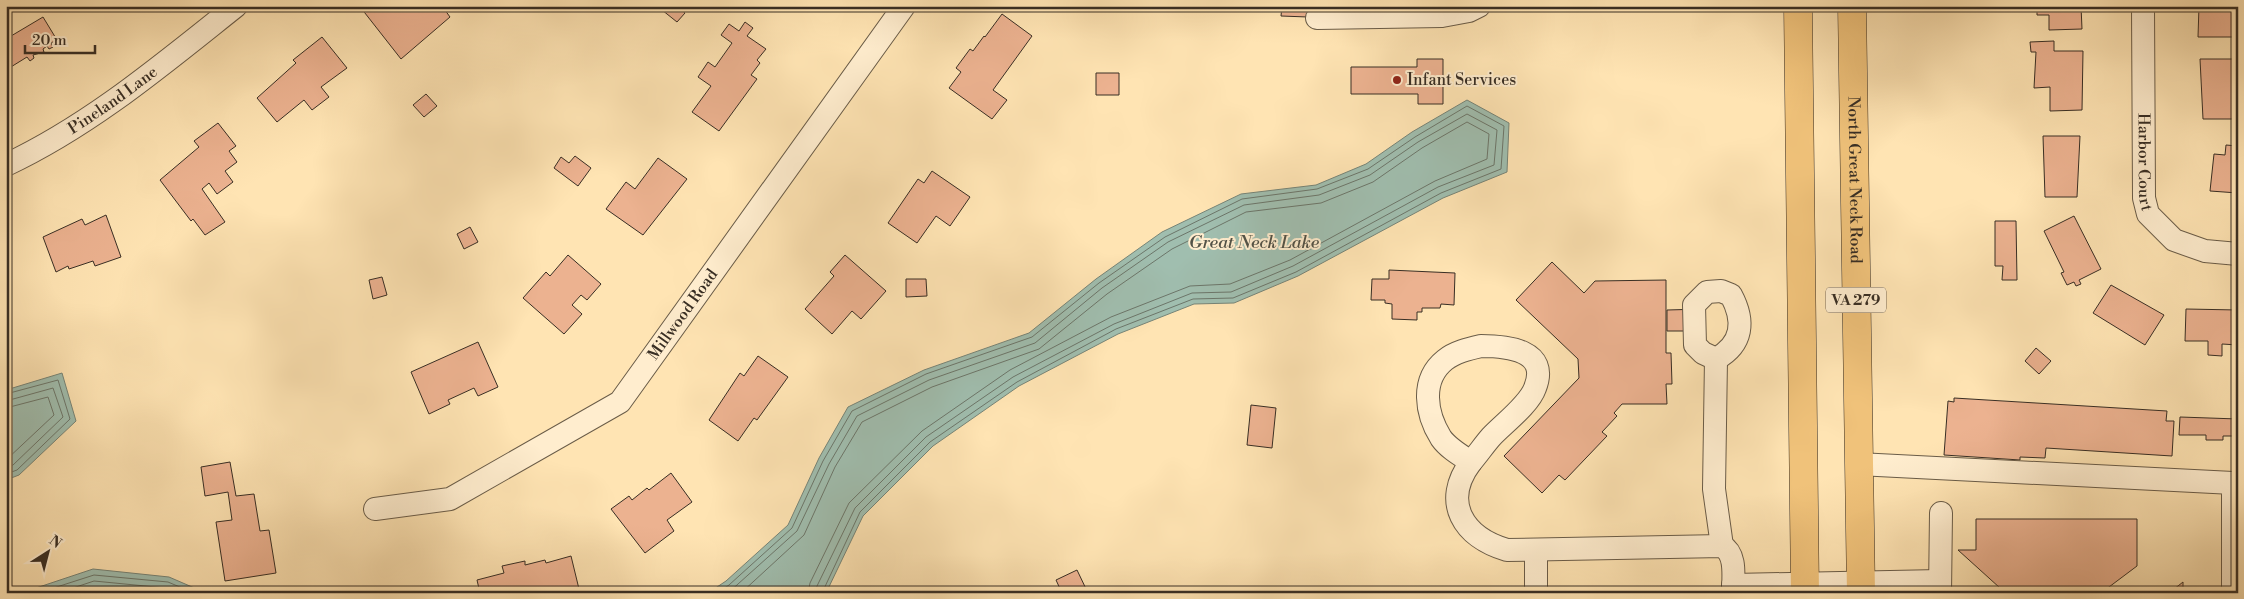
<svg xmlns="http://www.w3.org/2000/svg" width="2244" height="599" font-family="'Libre Bodoni',serif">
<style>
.water{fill:#a0beaf;stroke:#768477}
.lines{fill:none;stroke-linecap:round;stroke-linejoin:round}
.shore{stroke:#6c766a;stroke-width:1}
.building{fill:#ecb290;stroke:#382e24}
.minor-casing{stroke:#6a5c48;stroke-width:24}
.major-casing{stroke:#382e24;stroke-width:29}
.minor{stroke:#ffedce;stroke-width:22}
.major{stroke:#f0c27a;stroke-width:28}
.poi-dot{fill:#8f2418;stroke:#ffedce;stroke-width:2}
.labels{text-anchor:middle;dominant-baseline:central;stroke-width:4;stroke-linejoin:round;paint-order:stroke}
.shield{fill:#ffedce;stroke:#746757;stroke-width:1}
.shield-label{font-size:15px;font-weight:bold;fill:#382e24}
.poi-label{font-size:16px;fill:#382e24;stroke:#ffedce;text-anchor:start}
.street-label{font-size:16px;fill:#382e24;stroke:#ffedce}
.water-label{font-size:18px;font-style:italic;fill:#525247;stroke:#ffedce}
</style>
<rect width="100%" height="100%" fill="#ffe4b3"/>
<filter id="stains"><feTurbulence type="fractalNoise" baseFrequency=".004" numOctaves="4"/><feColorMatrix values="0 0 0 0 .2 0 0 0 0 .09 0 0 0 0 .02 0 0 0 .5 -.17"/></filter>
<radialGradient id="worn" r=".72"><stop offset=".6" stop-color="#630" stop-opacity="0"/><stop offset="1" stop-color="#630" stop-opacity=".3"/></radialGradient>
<path class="water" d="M1467,100L1509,123L1507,172L1443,198L1298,276L1234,303L1194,304L1118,334L1019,386L933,446L863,516L826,593H708L726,581L788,525L819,458L848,407L924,370L1029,333L1096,279L1162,232L1241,194L1316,185L1366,164L1412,132Z
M62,373L76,421L19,475L6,480V390Z
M93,569L169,577L206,593H21Z"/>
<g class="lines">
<path class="shore" d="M6,394L58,380L70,419L17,470L6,474
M6,401L53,388L63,417L13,465L6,468
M6,408L48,397L54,415L6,460
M38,593L94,575L168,582L194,593
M58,593L94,581L166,588L178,593
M82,593L95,589L139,593
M717,593L729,585L792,528L823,461L852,411L926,374L1032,337L1099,283L1165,237L1242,199L1317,189L1368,169L1415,137L1467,106L1504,126L1501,169L1441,193L1296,272L1233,298L1193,299L1116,329L1017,382L930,442L860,512L822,593
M728,593L797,531L829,464L857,416L929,380L1035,343L1102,288L1168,242L1244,205L1319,195L1370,175L1418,142L1467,114L1497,130L1494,165L1438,187L1293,266L1231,292L1192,293L1114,324L1013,377L926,437L855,508L817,586L815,593
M741,593L804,535L835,467L862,422L932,387L1039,349L1107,294L1172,249L1246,212L1321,203L1373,182L1422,148L1467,122L1489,134L1487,159L1435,181L1290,260L1230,284L1190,286L1111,317L1010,370L922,431L849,503L810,583L808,593"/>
</g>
<path class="building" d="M363,6H442L450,17L401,59L361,8Z
M657,6H677L685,13L677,22Z
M1282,6H1309L1308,17L1281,16Z
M2037,6H2081L2082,29L2049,30V15H2037Z
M2199,6H2238V25H2235V37H2198Z
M1002,14L1032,36L993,90L1007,100L992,119L949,88L961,72L956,68L970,49L973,51L984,36L985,37Z
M43,17L57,40L51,43L53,47L49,49L47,46L43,49L44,52L33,55L34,58L30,61L27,57L6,70V39Z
M745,22L753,28L747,36L766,49L757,60L760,63L751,75L757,79L719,131L692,112L711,86L698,77L708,62L715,67L732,43L721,35L729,24L739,31Z
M322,37L347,68L321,87L329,97L312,110L304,100L277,122L257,98L296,63L293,60Z
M2054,41V51H2083L2082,110L2050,111V87L2034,88L2036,52H2031L2030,42Z
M1417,59H1443V104H1418V94H1351V67H1417Z
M2200,59H2237L2236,72H2235V119H2203Z
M1096,73H1119V95H1096Z
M426,94L437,106L424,117L413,105Z
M218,123L236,146L229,151L237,162L225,171L233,182L217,194L209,183L202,189L225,222L205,235L193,219L191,221L160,180L199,147L194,141Z
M2043,136H2080L2077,197H2045Z
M2226,145L2238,146V193L2210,191L2214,154L2225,155Z
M575,156L591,168L578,186L554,168L561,157L569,163Z
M658,158L687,179L643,235L606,209L626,182L635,189Z
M932,171L970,197L950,226L936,216L917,243L888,223L918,179L924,183Z
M106,215L121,257L95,266L93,261L69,269L68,266L56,272L43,237L82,219L85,225Z
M2074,216L2101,269L2079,280L2081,284L2076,286L2074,282L2067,285L2061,273L2064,272L2044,231Z
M1995,221H2016L2017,280H2002L2003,266H1995Z
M470,227L478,242L464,249L457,234Z
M568,255L601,284L587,300L581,295L572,305L582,314L564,334L523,298L546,272L550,276Z
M845,255L886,291L861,319L852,311L832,334L805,309L834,276L830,272Z
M1552,262L1584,293L1595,281L1666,280V353H1671L1672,384H1666L1667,404H1622L1614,413L1617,416L1602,432L1607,436L1565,480L1559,475L1542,493L1504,456L1579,378L1578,359L1516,300Z
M1389,270L1455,273L1454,305L1441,304L1440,308H1422V312H1417V320L1392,319V304L1385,303V300H1371L1372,279H1389Z
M382,277L387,295L373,299L369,280Z
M906,279H926L927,296L906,297Z
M2111,285L2164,315L2145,345L2093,313Z
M1703,309V331H1667V310Z
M2186,309L2238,310V345L2222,344V356L2208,355V341H2185Z
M478,342L498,387L478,396L474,388L448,400L450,404L429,414L411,372Z
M2036,348L2051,361L2039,374L2025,361Z
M758,356L788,377L757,420L754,418L738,441L709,420L740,373L744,376Z
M1954,398L2167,411L2166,421H2174L2172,456L2046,448L2045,458L2020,457V460L1944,455L1948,401L1954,402Z
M1251,405L1276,408L1272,448L1247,445Z
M2180,417L2238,419V436H2223V440H2206V435H2179Z
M230,462L236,496L254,494L260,531L269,530L276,573L225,581L216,522L232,520L228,492L205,496L201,467Z
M671,473L692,502L667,520L674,531L645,553L611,509L629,496L632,500L647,488L649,490Z
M1976,519H2137V566L2101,593H2000V588L1958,550H1976Z
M571,556L579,589L563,593H480L477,580L504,573L502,566L525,561V565L545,560L546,563Z
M1077,570L1088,593H1062L1056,580Z
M2183,582V593H2169Z"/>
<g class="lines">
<defs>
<g id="minor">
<path id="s1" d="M2143,6L2144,198L2148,214L2174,240L2205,251L2238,254"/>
<path d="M1317,18L1442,16L1469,11L1479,6"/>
<path id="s2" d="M6,165C91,125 163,64 236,6"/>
<path d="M1721,291L1731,295C1745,321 1743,344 1716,359L1703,353L1695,345L1694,305L1707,292Z"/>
<path d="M1481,346C1507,346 1550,350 1535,388C1529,405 1503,424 1491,437C1484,445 1478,454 1471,462C1460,455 1448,448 1441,438C1426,414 1420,380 1445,360C1455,352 1468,349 1481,346Z"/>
<path d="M1716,359L1714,489L1722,546"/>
<path d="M1471,462C1441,502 1463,537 1507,550L1722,546C1737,554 1733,577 1733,593"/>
<path d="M1858,464L2233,483V593"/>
<path id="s3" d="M375,509L450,499L620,402L904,6"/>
<path d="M1536,550V593"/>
<path d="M1733,585L1940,581"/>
<path d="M1940,593L1941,513"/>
</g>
<g id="major">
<path d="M1798,6L1805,593"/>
<path id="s4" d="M1852,6L1861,593"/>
</g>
</defs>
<use href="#minor" class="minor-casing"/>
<use href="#major" class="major-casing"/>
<use href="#minor" class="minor"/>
<use href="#major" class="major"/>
</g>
<circle class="poi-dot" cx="1397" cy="80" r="5"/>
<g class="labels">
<rect class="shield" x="1826" y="287.5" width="60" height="25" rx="4"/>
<g class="shield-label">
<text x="1856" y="300">VA 279</text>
</g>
<g class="poi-label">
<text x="1407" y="80">Infant Services</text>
</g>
<g class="street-label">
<text stroke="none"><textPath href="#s2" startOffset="125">Pineland Lane</textPath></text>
<text stroke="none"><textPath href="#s1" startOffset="156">Harbor Court</textPath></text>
<text stroke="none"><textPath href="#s4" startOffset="174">North Great Neck Road</textPath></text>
<text stroke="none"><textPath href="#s3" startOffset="379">Millwood Road</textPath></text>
</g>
<g class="water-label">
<text x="1254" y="242">Great Neck Lake</text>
</g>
</g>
<rect width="2244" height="599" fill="none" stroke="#ffe4b3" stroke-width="25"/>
<rect x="8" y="8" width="2229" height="584" fill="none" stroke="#382e24" stroke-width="2.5"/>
<rect x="12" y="12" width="2219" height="574" fill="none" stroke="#382e24"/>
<g transform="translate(48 552) rotate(36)" stroke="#ffedce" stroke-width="4" paint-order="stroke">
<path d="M0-4L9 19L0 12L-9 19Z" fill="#382e24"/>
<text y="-8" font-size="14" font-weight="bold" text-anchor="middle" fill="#382e24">N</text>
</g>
<path d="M25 45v8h70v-8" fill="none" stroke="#382e24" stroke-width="2.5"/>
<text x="32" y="45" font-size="15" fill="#382e24" stroke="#ffedce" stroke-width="4" paint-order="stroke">20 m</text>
<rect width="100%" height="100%" filter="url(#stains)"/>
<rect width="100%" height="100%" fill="url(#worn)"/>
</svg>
